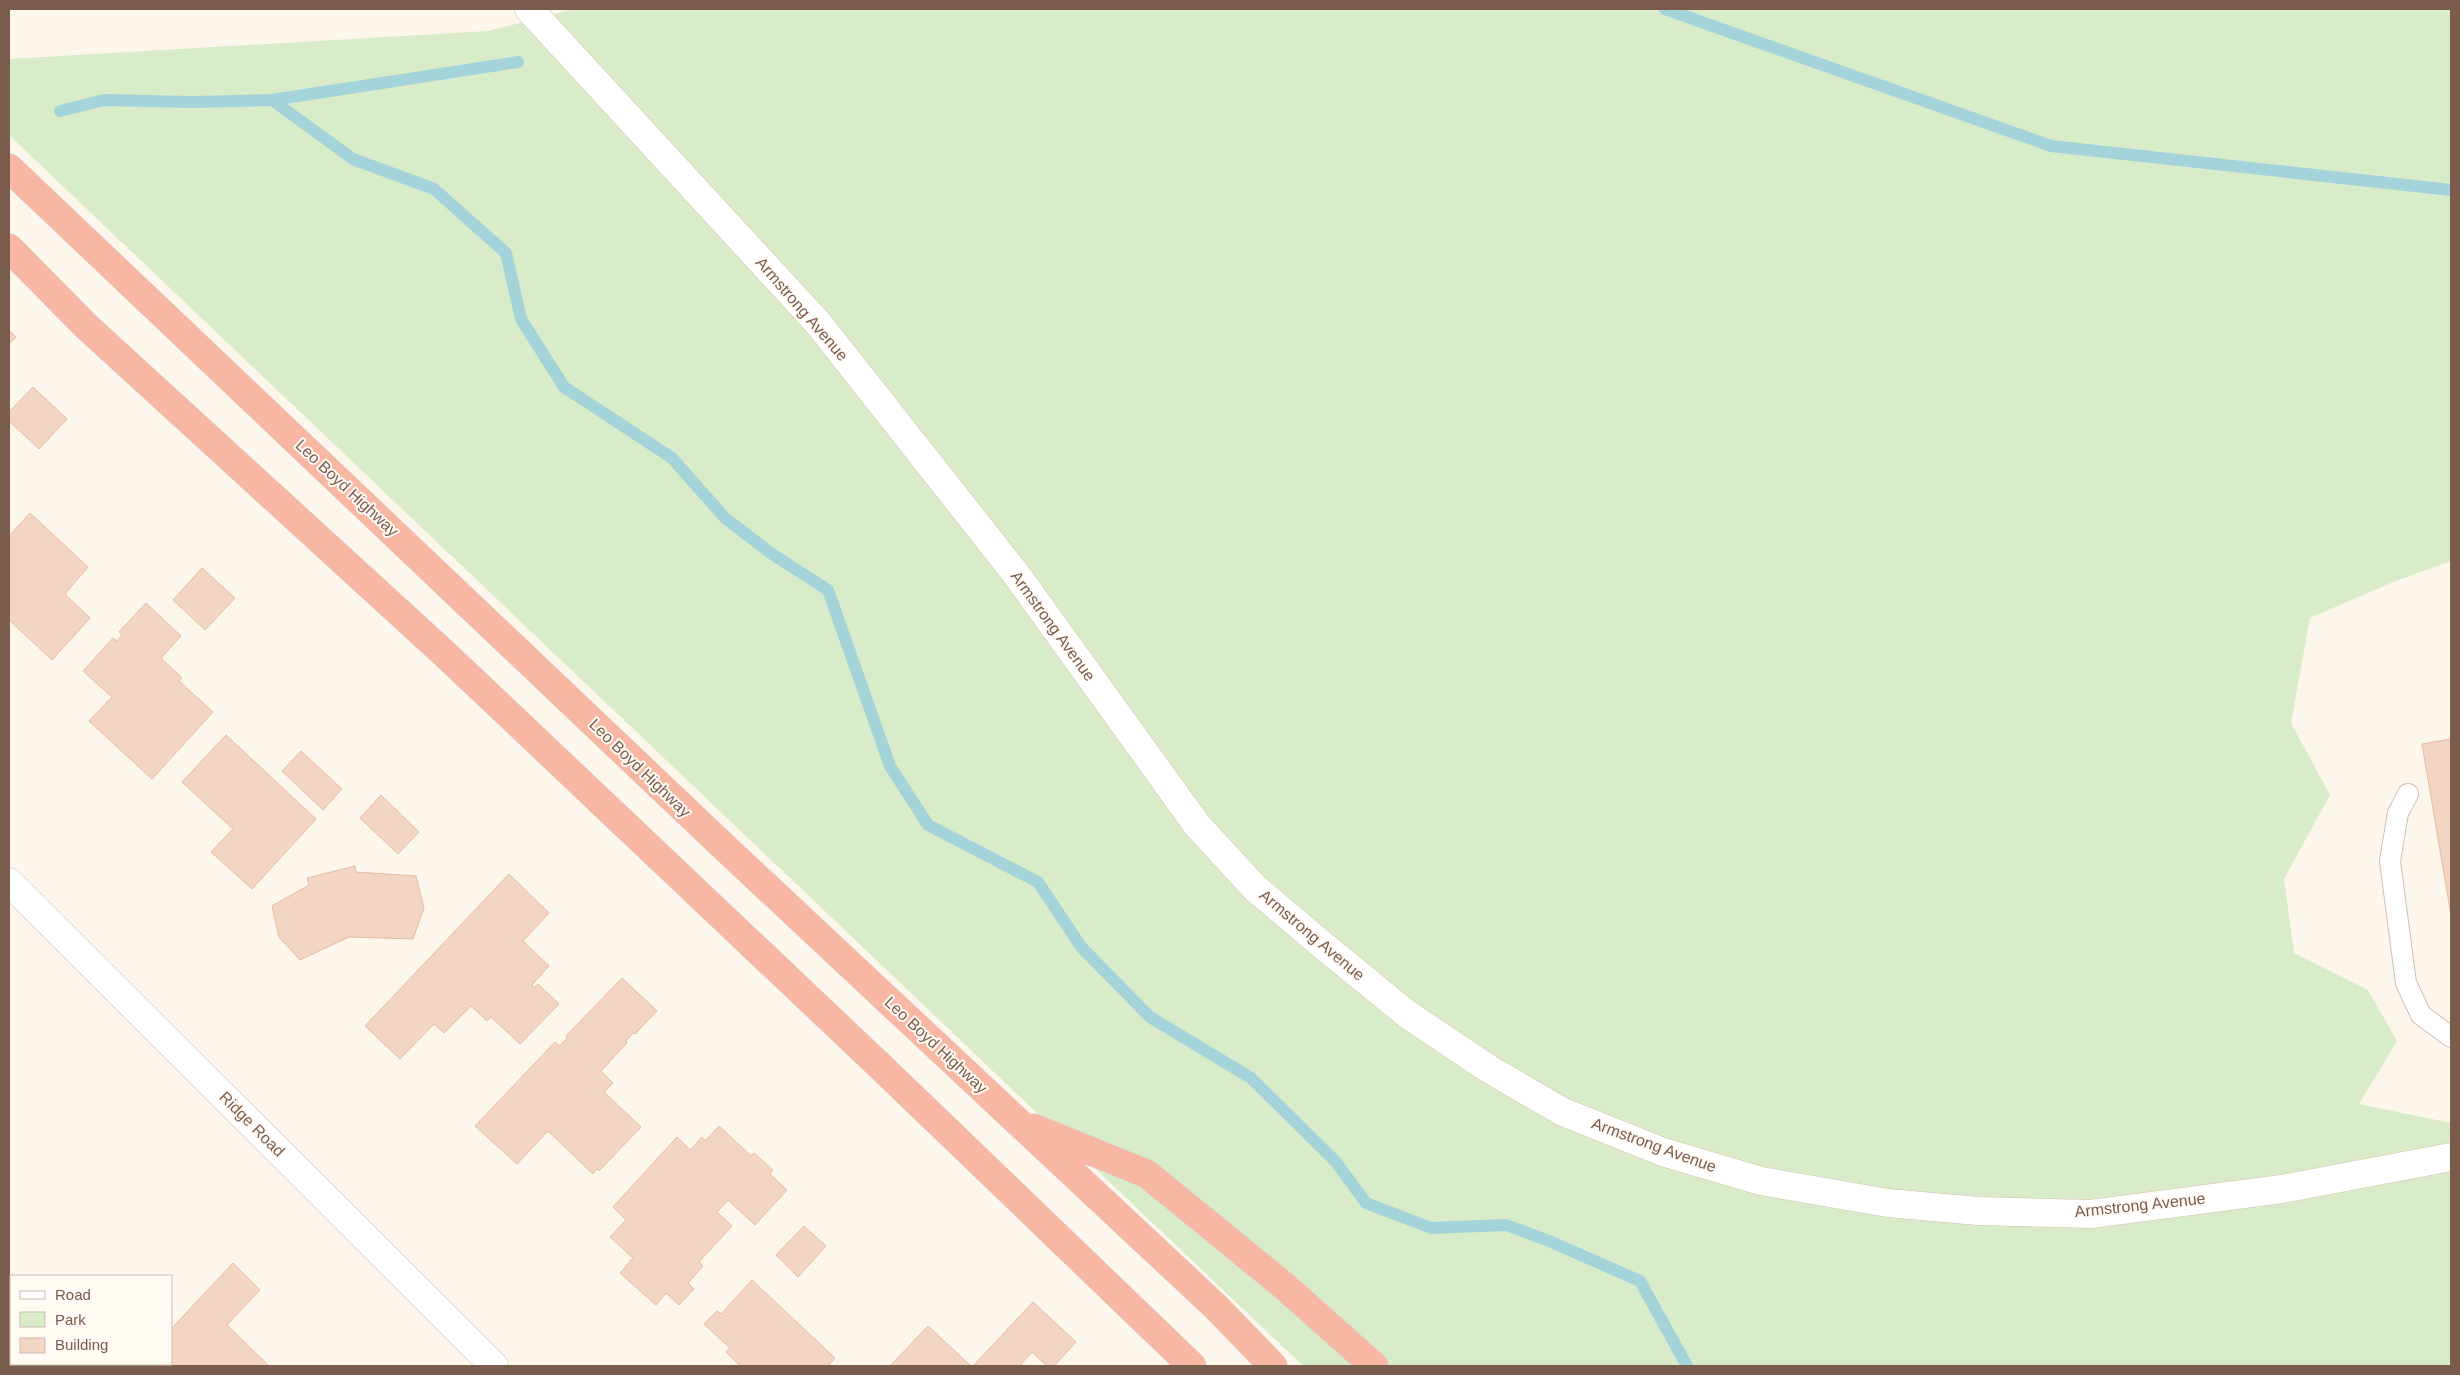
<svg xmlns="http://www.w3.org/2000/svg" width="2460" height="1375" font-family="Helvetica,sans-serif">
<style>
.green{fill:#d8ecc9}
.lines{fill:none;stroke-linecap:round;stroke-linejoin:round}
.stream{stroke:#a5d3da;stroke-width:12}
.building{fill:#f3d5c3;stroke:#e6bba3}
.lane-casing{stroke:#d1beb0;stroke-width:22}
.street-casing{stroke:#d1beb0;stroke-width:29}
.secondary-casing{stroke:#d6c0b0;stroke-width:29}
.highway-casing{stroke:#dad1cd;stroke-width:29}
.lane{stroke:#fff;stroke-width:20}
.street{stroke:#fff;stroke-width:28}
.secondary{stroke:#fff;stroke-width:28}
.highway{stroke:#f7b7a3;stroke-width:28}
.labels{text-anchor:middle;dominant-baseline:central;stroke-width:4;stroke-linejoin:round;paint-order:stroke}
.street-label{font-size:16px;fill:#7a5c4d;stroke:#fffaf3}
</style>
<rect width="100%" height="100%" fill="#fdf6ec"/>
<path class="green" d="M574,9H2451V561L2393,582L2310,618L2291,723L2330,795L2284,879L2294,953L2368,990L2397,1041L2359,1104L2451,1123V1366H1303L9,135V59L488,31Z"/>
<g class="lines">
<path class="stream" d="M1665,9L2051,146L2451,190
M272,100L518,62
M60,111L104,100L192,102L272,100L353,159L434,189L506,253L521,319L564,387L672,458L725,518L772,554L828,590L890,766L928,825L1038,882L1082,948L1150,1017L1251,1078L1336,1162L1366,1203L1431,1228L1506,1225L1549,1241L1640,1281L1687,1366"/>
</g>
<path class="building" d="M9,330L16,337L9,344Z
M33,387L67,419L39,449L9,421V412Z
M30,513L88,567L65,594L90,618L52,660L9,620V536Z
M202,568L235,598L205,630L173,600Z
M146,603L181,636L161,658L182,678L179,681L213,712L152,779L89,721L112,697L83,671L113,638L117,641L122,635L119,632Z
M226,735L316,819L252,889L211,852L233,829L182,782Z
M2451,739V915L2422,744Z
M301,751L342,789L323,810L282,771Z
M381,795L419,832L398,854L360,818Z
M355,866L356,872L416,876L424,908L413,939L349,937L300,960L279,937L272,906L309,885L307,878Z
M509,874L549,913L523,941L549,966L532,985L534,988L538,984L559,1004L520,1044L491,1017L487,1021L471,1006L444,1033L434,1024L400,1059L365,1026Z
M622,978L657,1011L635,1034L633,1033L626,1041L627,1043L601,1071L613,1083L604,1092L641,1127L599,1171L597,1169L593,1174L548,1131L517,1164L475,1126L555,1042L560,1046L567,1038L566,1036Z
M719,1126L751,1156L754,1153L773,1170L770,1174L787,1190L755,1225L728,1200L717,1212L732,1226L699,1262L703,1266L688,1283L694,1289L679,1305L666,1293L656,1305L620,1273L633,1258L610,1237L626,1220L613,1207L677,1137L690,1150L702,1137L705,1141Z
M804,1226L826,1246L798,1277L776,1255Z
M233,1263L260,1290L227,1325L269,1366H137L140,1364H171V1329Z
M752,1280L835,1358L828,1366H740L726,1352L730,1348L704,1324L717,1311L721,1314Z
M1033,1302L1076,1342L1054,1366H1047L1032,1352L1021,1364L1023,1366H973Z
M928,1326L971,1366H890Z"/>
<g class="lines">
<defs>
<path id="lane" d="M2408,794L2398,813L2390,861L2406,983L2421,1015L2451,1037"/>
<path id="street" d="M9,882L494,1366"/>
<path id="secondary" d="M529,9L818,323L1016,574L1197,825L1255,888L1320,943L1407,1014L1489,1069L1563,1112L1663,1152L1761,1181L1888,1203L1978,1211L2091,1214L2282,1189L2451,1157"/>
<path id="highway" d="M9,168L722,845L1217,1308L1273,1366
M9,248L86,326L447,656L880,1066L1192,1366
M1034,1128L1147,1174L1283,1285L1374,1366"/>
</defs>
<use href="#lane" class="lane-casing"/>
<use href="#street" class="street-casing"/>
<use href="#secondary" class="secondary-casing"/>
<use href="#highway" class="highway-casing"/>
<use href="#lane" class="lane"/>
<use href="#street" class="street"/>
<use href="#secondary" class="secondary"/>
<use href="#highway" class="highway"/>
</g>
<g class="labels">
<g class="street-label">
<text transform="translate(802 309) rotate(49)">Armstrong Avenue</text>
<text transform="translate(347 488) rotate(43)">Leo Boyd Highway</text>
<text transform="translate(1053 626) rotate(54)">Armstrong Avenue</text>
<text transform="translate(640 768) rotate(44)">Leo Boyd Highway</text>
<text transform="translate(1312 935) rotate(40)">Armstrong Avenue</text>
<text transform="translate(936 1045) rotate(43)">Leo Boyd Highway</text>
<text transform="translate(252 1124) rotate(45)">Ridge Road</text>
<text transform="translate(1654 1145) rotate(20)">Armstrong Avenue</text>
<text transform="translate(2140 1205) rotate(-6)">Armstrong Avenue</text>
</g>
</g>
<rect width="2460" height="1375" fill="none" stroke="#7a5c4d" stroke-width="20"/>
<rect x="10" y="1275" width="162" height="90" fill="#fffaf3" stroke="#cabbb1"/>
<rect x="20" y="1291" width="25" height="8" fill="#ffffff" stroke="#cabbb1"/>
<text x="55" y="1300" font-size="15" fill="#7a5c4d">Road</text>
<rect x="20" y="1312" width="25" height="15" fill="#d8ecc9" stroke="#cabbb1"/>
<text x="55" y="1325" font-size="15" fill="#7a5c4d">Park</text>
<rect x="20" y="1338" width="25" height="15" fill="#f3d5c3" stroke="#cabbb1"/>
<text x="55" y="1350" font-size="15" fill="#7a5c4d">Building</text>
</svg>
